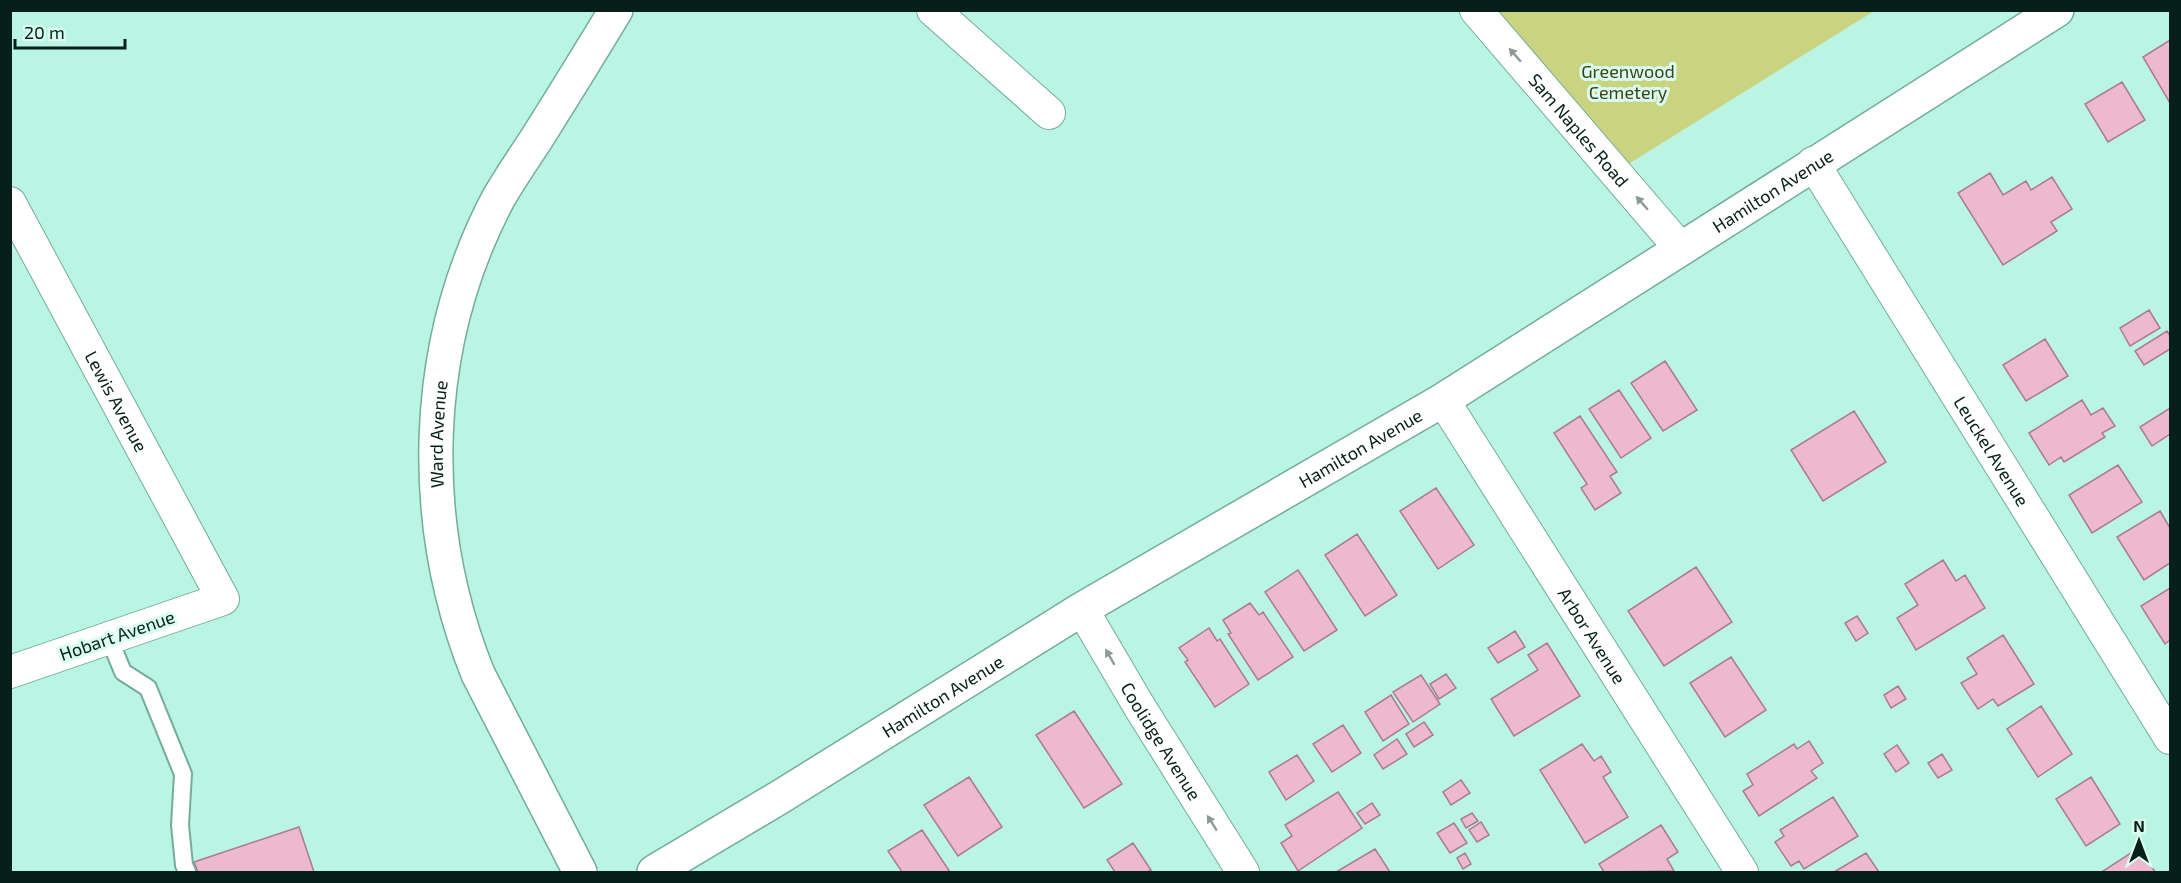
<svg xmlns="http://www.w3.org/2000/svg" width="2181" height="883" font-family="'Exo 2',sans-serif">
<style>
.green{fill:#cad37f}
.building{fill:#edb9cd;stroke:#ab7b8e;stroke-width:1.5}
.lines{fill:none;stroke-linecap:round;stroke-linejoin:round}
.service-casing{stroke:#73ac9b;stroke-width:20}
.minor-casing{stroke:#73ac9b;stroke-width:34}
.tertiary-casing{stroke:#73ac9b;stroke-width:36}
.secondary-casing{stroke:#73ac9b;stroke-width:36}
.service{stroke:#fff;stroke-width:16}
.minor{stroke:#fff;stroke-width:32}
.tertiary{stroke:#fff;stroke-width:33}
.secondary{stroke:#fff;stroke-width:33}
.oneway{fill:#8f9a98}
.labels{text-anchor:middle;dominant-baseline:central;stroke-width:6;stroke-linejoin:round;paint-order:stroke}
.park-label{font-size:18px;fill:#3d4113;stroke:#dafdf1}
.street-label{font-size:18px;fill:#071f19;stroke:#dafdf1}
</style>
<rect width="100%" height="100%" fill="#baf5e3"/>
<path class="green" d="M1471,11H1874L1614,173Z"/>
<path class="building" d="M2170,40V103L2143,57Z
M2122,82L2145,120L2108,142L2085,104Z
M1990,173L2003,195L2026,181L2031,190L2052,177L2072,209L2051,222L2057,231L2003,265L1958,193Z
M2149,310L2160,328L2130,346L2120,328Z
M2167,331L2170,336V349L2144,365L2135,351Z
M2045,339L2068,376L2026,401L2003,365Z
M1665,361L1697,410L1663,431L1631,383Z
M1619,390L1651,438L1621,458L1589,409Z
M2082,400L2091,415L2103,408L2115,426L2102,433L2105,437L2064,462L2061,457L2049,465L2029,433Z
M2170,408V434L2152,446L2140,427Z
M1854,411L1886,462L1823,501L1791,450Z
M1580,416L1617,472L1610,476L1621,493L1595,510L1581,488L1587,484L1554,433Z
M2118,465L2142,502L2092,533L2069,495Z
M1436,488L1474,545L1438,569L1400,511Z
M2160,511L2170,528V563L2144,580L2117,537Z
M1357,534L1397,595L1365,616L1325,555Z
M1943,560L1956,581L1965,575L1985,608L1916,650L1897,618L1918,605L1905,584Z
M1696,567L1732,622L1664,666L1628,611Z
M1298,570L1337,630L1304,651L1265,592Z
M2170,588V640L2165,644L2141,606Z
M1250,603L1259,615L1263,612L1293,657L1258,680L1228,634L1231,633L1223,620Z
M1857,616L1868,633L1856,641L1845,623Z
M1209,628L1217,641L1220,639L1249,684L1215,707L1185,662L1188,660L1179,648Z
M1515,631L1525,647L1498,663L1488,648Z
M2003,635L2034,684L1998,706L1993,699L1978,709L1961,683L1977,674L1967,658Z
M1547,643L1580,696L1514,736L1491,699L1538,670L1528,655Z
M1731,657L1766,710L1725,737L1690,683Z
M1446,674L1456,688L1439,699L1430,684Z
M1421,675L1440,704L1413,722L1393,692Z
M1898,686L1906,699L1891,708L1884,695Z
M1391,695L1409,724L1383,741L1365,712Z
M2041,706L2072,754L2038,777L2007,729Z
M1074,711L1122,784L1084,808L1036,735Z
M1424,722L1433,735L1414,747L1406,734Z
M1343,725L1361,753L1332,772L1313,744Z
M1397,739L1407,754L1383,769L1374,755Z
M1809,741L1823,763L1811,771L1817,778L1759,816L1743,791L1753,785L1747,774L1794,744L1797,749Z
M1582,744L1594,761L1601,756L1611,772L1603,777L1628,817L1585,843L1540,770Z
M1897,745L1909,763L1896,772L1884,754Z
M1942,754L1952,770L1938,778L1928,763Z
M1297,755L1314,781L1286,800L1269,772Z
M969,777L1002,827L958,856L924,805Z
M2091,777L2120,824L2086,846L2056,799Z
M1461,780L1470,793L1451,805L1443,792Z
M1338,792L1362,828L1298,871L1281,843L1292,836L1285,825Z
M1833,797L1858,836L1804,869L1799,861L1791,866L1775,842L1784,836L1780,830Z
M1372,803L1380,815L1365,824L1357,813Z
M1472,813L1478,821L1466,828L1461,819Z
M1481,822L1489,835L1477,842L1469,830Z
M1454,823L1467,843L1450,853L1437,833Z
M1661,825L1678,852L1667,859L1674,871L1604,872L1599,864Z
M299,827L314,872H198L194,862Z
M922,830L950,872H902L888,851Z
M1133,843L1151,870L1147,872H1115L1107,860Z
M2140,847L2155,872H2104L2103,871Z
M1375,849L1390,872H1336Z
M1465,853L1471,864L1463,869L1457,858Z
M1866,853L1879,872H1834Z"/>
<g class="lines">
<defs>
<path id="service" d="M109,638L123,672L148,688L183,774L180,825L184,865L187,872"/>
<g id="minor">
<path d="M933,10L1049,113"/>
<path id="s1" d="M1476,10L1680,248"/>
<path id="s2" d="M1813,163L2170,738"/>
<path id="s3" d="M10,203L223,599L10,672"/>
<path id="s4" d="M1443,400L1742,872"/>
<path id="s5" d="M1082,609L1139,706L1243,872"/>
</g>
<g id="tertiary">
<path id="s6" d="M580,872L478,674C417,522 421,345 498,199C510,178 524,158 537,138C564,95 590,53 616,10"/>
</g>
<g id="secondary">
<path id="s7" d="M654,872L780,797L1082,609L1443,400L2057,10"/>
</g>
</defs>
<use href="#service" class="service-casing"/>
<use href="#minor" class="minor-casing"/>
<use href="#tertiary" class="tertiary-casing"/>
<use href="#secondary" class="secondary-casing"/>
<use href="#service" class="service"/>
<use href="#minor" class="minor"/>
<use href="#tertiary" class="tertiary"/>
<use href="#secondary" class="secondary"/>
</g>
<defs><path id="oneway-solid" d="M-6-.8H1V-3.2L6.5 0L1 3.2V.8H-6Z" transform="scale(1.5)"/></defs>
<g class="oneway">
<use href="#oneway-solid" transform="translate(1515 55) rotate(-131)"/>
<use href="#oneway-solid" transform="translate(1642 203) rotate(-131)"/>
<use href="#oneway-solid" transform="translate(1110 657) rotate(-120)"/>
<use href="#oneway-solid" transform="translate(1212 823) rotate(-122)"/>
</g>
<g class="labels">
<g class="park-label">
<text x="1628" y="71">Greenwood<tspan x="1628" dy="21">Cemetery</tspan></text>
</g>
<g class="street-label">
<text stroke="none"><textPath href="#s1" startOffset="158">Sam Naples Road</textPath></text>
<text stroke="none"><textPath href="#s7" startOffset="1310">Hamilton Avenue</textPath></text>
<text stroke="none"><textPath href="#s3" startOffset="225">Lewis Avenue</textPath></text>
<text stroke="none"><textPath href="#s6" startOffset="468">Ward Avenue</textPath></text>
<text stroke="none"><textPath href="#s7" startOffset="824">Hamilton Avenue</textPath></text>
<text stroke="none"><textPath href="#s2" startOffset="339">Leuckel Avenue</textPath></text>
<text transform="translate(117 635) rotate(-19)">Hobart Avenue</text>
<text stroke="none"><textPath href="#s4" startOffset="279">Arbor Avenue</textPath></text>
<text stroke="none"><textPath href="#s7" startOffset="338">Hamilton Avenue</textPath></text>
<text stroke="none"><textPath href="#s5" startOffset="154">Coolidge Avenue</textPath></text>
</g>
</g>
<rect width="2181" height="883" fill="none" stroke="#071f19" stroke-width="24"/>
<g transform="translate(2139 841)" stroke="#dafdf1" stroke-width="4.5" paint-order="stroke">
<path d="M0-4.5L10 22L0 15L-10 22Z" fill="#071f19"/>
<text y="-9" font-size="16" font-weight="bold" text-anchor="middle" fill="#071f19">N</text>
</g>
<path d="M15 39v9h110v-9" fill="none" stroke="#071f19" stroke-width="3"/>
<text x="24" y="39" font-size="18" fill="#071f19" stroke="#dafdf1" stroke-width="4.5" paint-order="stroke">20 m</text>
</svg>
